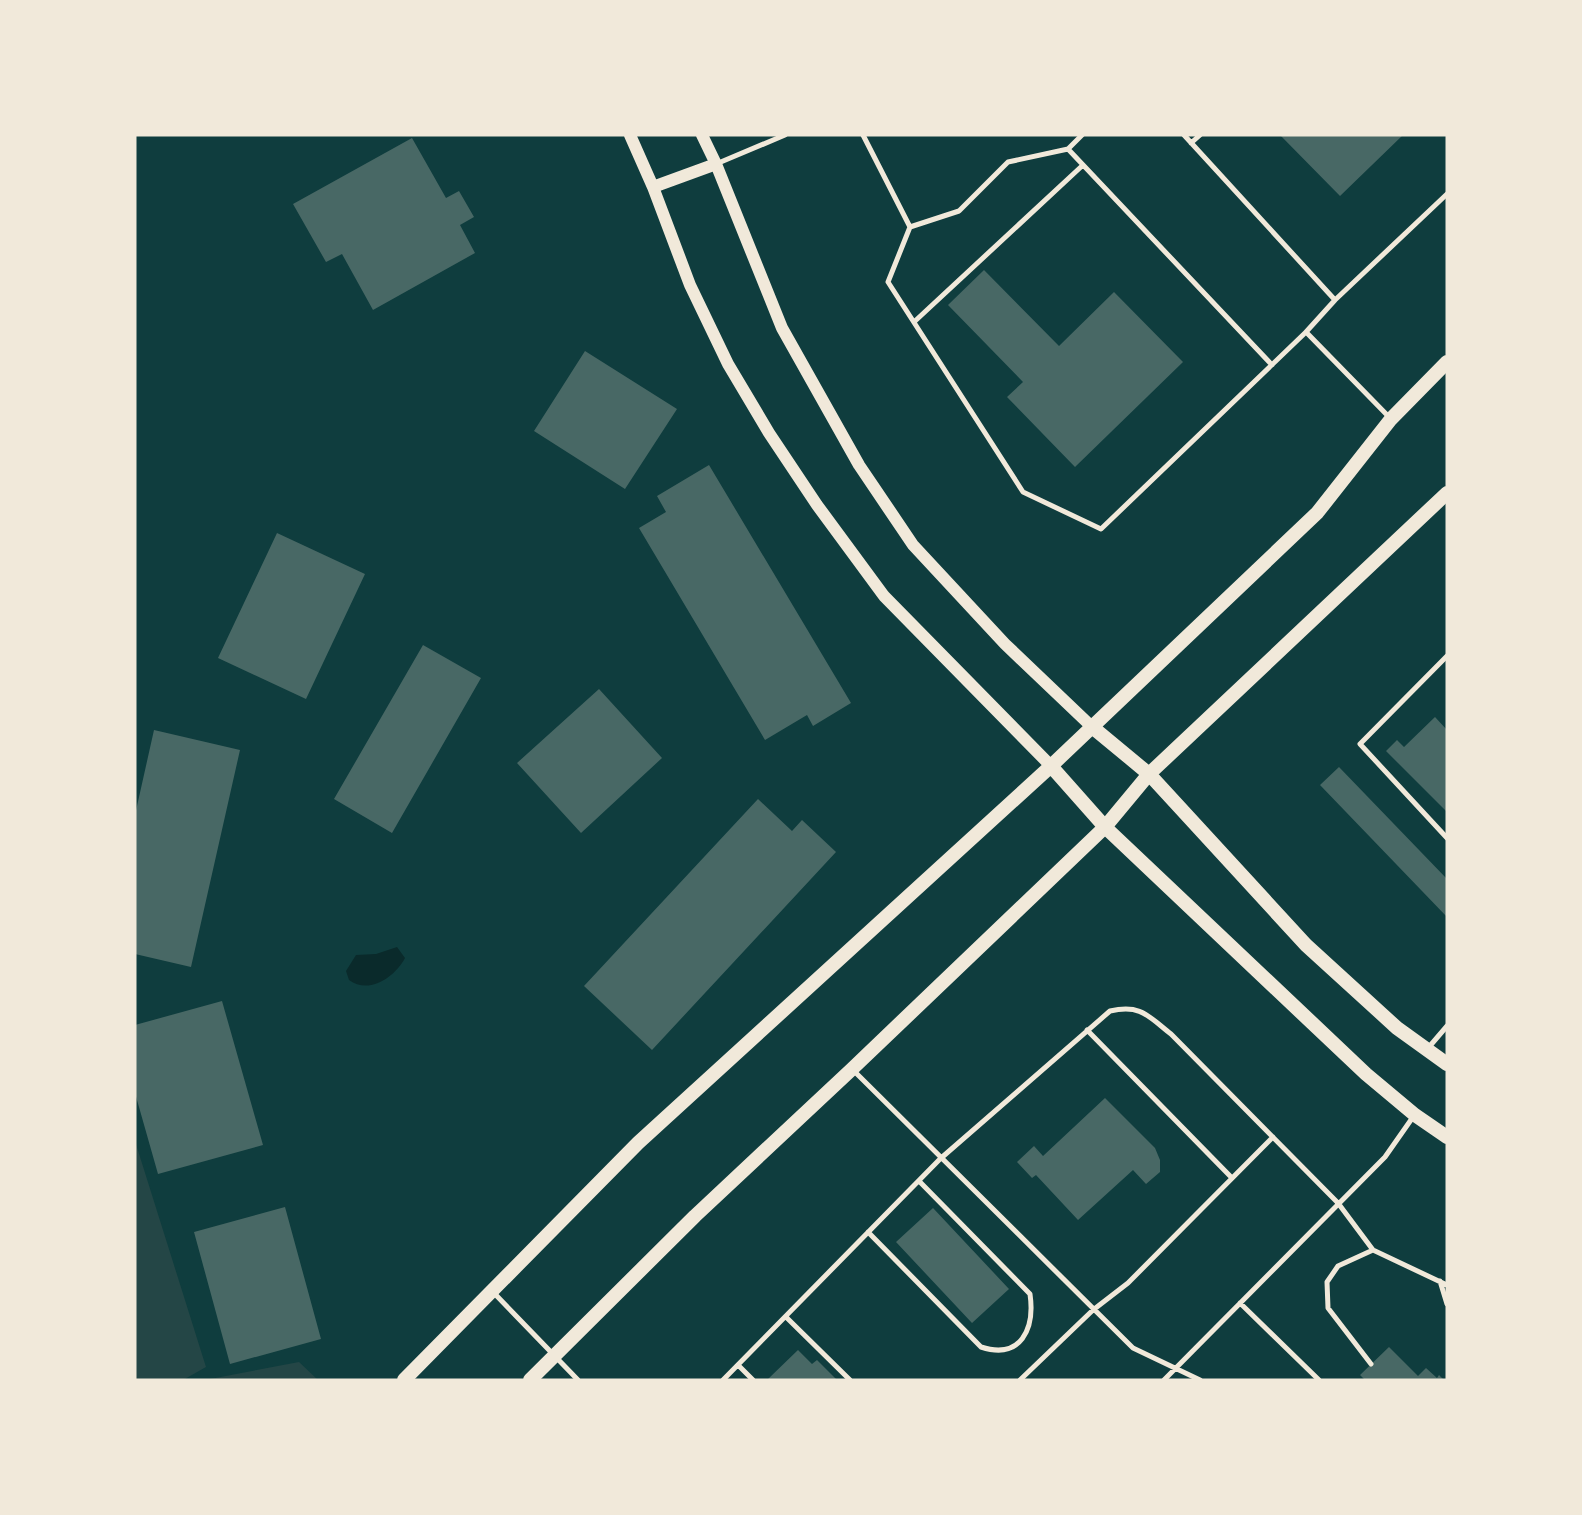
<svg xmlns="http://www.w3.org/2000/svg" width="1582" height="1515" font-family="'Space Grotesk',sans-serif">
<style>
.green{fill:#244646}
.water{fill:#0a2a2b}
.building{fill:#486865}
.lines{fill:none;stroke-linecap:round;stroke-linejoin:round}
.service{stroke:#f1e9da;stroke-width:5}
.tertiary{stroke:#f1e9da;stroke-width:12}
.secondary{stroke:#f1e9da;stroke-width:14}
</style>
<rect width="100%" height="100%" fill="#0f3d3e"/>
<path class="green" d="M135,1141L206,1367L183,1380H135Z
M299,1362L318,1380H205Z"/>
<path class="water" d="M397,947L405,958C395,977 369,995 349,980L346,971L356,955L376,954Z"/>
<path class="building" d="M1280,135H1403L1340,196Z
M412,138L446,198L459,191L474,217L460,225L475,253L373,310L342,254L326,262L293,204Z
M984,270L1059,346L1114,292L1183,362L1075,467L1007,397L1023,382L948,305Z
M585,351L677,409L625,489L534,431Z
M709,465L851,703L813,726L807,715L765,740L639,528L666,512L657,496Z
M277,533L365,574L306,699L218,658Z
M423,645L481,678L392,833L334,799Z
M599,689L662,758L581,833L517,763Z
M1435,717L1447,730V812L1386,751L1397,740L1404,747Z
M154,730L240,750L191,967L135,954V815Z
M1339,767L1447,879V917L1320,785Z
M758,799L792,831L802,820L836,852L652,1050L584,986Z
M222,1001L263,1145L158,1174L135,1093V1025Z
M1105,1098L1155,1148L1160,1160V1172L1146,1184L1133,1170L1078,1220L1036,1175L1032,1178L1017,1162L1034,1146L1043,1156Z
M285,1207L321,1339L230,1364L194,1232Z
M933,1208L1009,1289L972,1323L896,1242Z
M1389,1347L1418,1376L1426,1368L1437,1378L1439,1375L1444,1380H1365L1360,1375Z
M798,1350L812,1364L817,1360L837,1380H769L768,1379Z"/>
<g class="lines">
<path class="service" d="M863,135L910,227
M1082,135L1068,149L1008,162L959,211L910,227L888,282L1023,492L1101,529L1306,332L1391,419
M1184,135L1335,300L1306,332
M1191,143L1200,135
M1068,149L1272,365
M716,164L785,135
M1335,300L1447,194
M914,322L1083,165
M1447,656L1360,744L1447,838
M1087,1030L1232,1178
M1429,1047L1447,1026
M853,1070L1133,1348L1200,1380
M868,1232L981,1347C1021,1360 1035,1329 1030,1294L919,1181
M1440,1281L1447,1304
M493,1292L578,1380
M1240,1303L1319,1380
M786,1317L850,1380
M1371,1364L1328,1308L1327,1282L1338,1266L1373,1250
M738,1365L753,1380
M723,1380L940,1159L1110,1011C1141,1004 1148,1016 1171,1034L1338,1203L1373,1250L1447,1285
M1020,1380L1093,1310L1128,1283L1273,1137
M1164,1380L1385,1157L1413,1117"/>
<path class="tertiary" d="M630,135L653,187L690,285L728,364L769,433L817,505L884,596L1051,766
M702,135L716,164L782,328L859,465L913,545L1005,644L1091,726
M653,187L716,164"/>
<path class="secondary" d="M1091,726L1149,774L1306,945L1397,1028L1447,1064
M1051,766L1105,827L1366,1074L1415,1115L1447,1137
M404,1380L638,1143L1051,766L1317,513L1391,419L1447,362
M530,1380L695,1216L852,1069L1105,827L1149,774L1447,493"/>
</g>
<rect width="1582" height="1515" fill="none" stroke="#f1e9da" stroke-width="273"/>
</svg>
